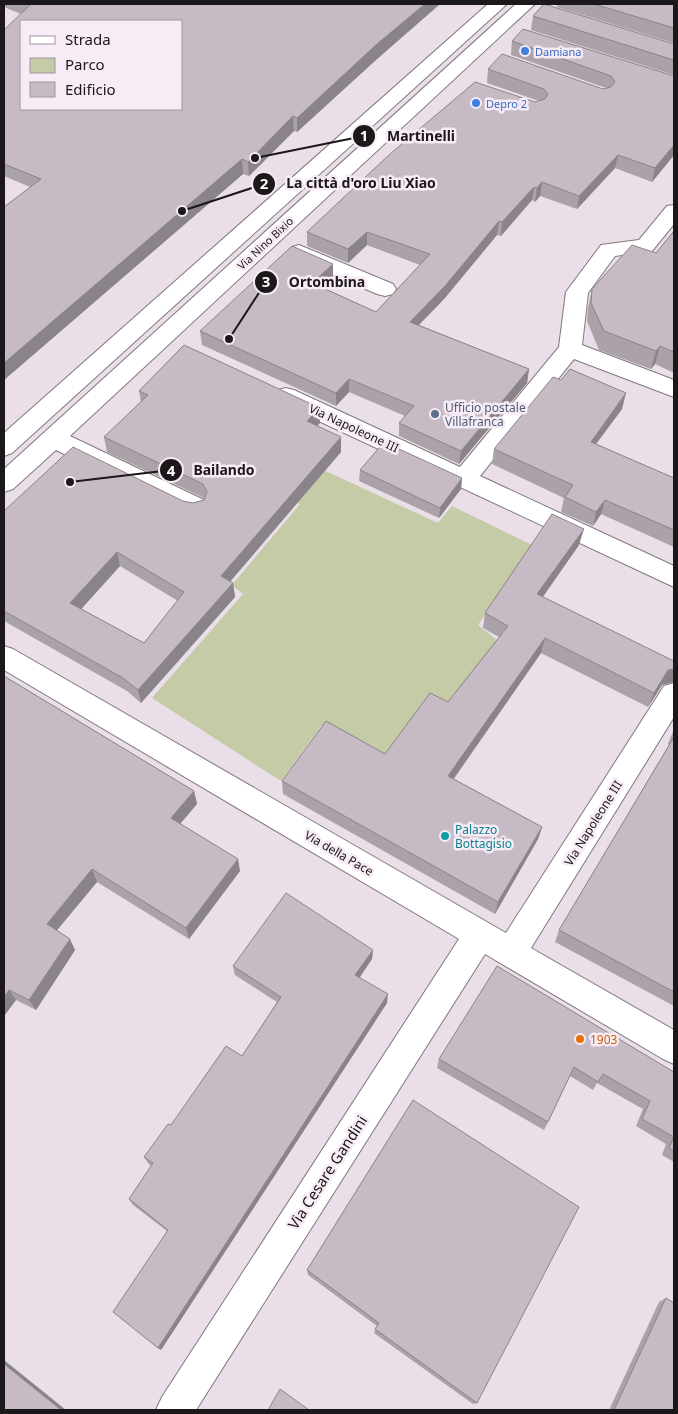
<svg xmlns="http://www.w3.org/2000/svg" width="678" height="1414" font-family="'Noto Sans',sans-serif">
<style>
.green{fill:#c4cba6}
.lines{fill:none;stroke-linecap:round;stroke-linejoin:round}
.minor-casing{stroke:#817780;stroke-width:2}
.minor{fill:#fff;fill-rule:evenodd}
.wall{fill:#aaa1a9;fill-rule:evenodd}
.shaded-wall{fill:#8b838a}
.building{fill:#c6bbc5;stroke:#8b838a;fill-rule:evenodd}
.shop-dot{fill:#3f7fe0;stroke:#f7ebf6;stroke-width:2}
.service-dot{fill:#5c6f8a;stroke:#f7ebf6;stroke-width:2}
.culture-dot{fill:#0f9aa8;stroke:#f7ebf6;stroke-width:2}
.food-dot{fill:#e8710a;stroke:#f7ebf6;stroke-width:2}
.labels{text-anchor:middle;dominant-baseline:central;stroke-width:5;stroke-linejoin:round;paint-order:stroke}
.far-shop-label{font-size:11px;fill:#366cbe;stroke:#f7ebf6;text-anchor:start}
.far-street-label{font-size:11px;fill:#1b171a;stroke:#f7ebf6}
.service-label{font-size:12px;fill:#4e5e75;stroke:#f7ebf6;text-anchor:start}
.street-label{font-size:12px;fill:#1b171a;stroke:#f7ebf6}
.culture-label{font-size:12px;fill:#0d838f;stroke:#f7ebf6;text-anchor:start}
.food-label{font-size:12px;fill:#c56008;stroke:#f7ebf6;text-anchor:start}
.near-street-label{font-size:15px;fill:#1b171a;stroke:#f7ebf6}
.leader{fill:none;stroke:#1b171a;stroke-width:2}
.callout-dot{fill:#1b171a;stroke:#f7ebf6;stroke-width:2}
.mark-label{font-size:15px;text-anchor:middle;font-weight:bold;fill:#fff}
.callout-label{font-size:14px;text-anchor:middle;font-weight:bold;fill:#1b171a;stroke:#f7ebf6;stroke-width:5;stroke-linejoin:round;paint-order:stroke}
</style>
<rect width="100%" height="100%" fill="#eadee8"/>
<path class="green" d="M304,461L438,523L452,506L534,546L478,625L497,640L445,707L388,759L321,726L281,781L152,698L243,594L232,585L300,504L277,493Z"/>
<g class="lines">
<defs>
<path id="minor" d="M488,4H507L12,453L4,456V433Z
M516,4H535L70,436L204,500L207,507L204,514L195,516L186,514L56,450L13,489L4,492V469Z
M674,205V224L652,251L615,256L588,293L582,345L674,380V397L574,359L480,476L674,566V587L278,402L274,396L278,390L286,388L294,390L460,467L559,347L566,292L601,245L639,240L667,206Z
M299,245L393,284L396,289L393,294L385,296L377,294L292,257L288,252L292,247Z
M4,646L13,649L506,933L664,686L674,683V717L531,948L674,1030V1064L663,1059L485,954L196,1410H156L162,1397L459,939L4,670Z"/>
</defs>
<use href="#minor" class="minor-casing"/>
<use href="#minor" class="minor"/>
</g>
<path class="wall" d="M4,4H440L377,59L297,132L294,131L249,176L243,174L4,380V207L30,187L4,176V30L21,14L4,7Z
M557,4H674V43L557,7Z
M533,16L674,44V75L531,30Z
M512,41L674,76V155L652,182L615,168L577,209L540,196L535,202L532,200L501,236L497,235L444,299L419,325L529,369L527,383L459,464L399,436V423L405,416L349,392L336,406L202,345L200,331L333,277L322,287L376,312L420,265L367,245L348,263L307,246V232L535,102L539,101L487,83L488,69L603,89L606,88L511,55Z
M674,231V373L655,364L651,369L599,350L587,321L588,308L592,289L656,253Z
M139,391L320,408V423L317,426L341,437V452L230,581L233,583L235,597L141,703L127,691L4,621V511L183,501L193,503L204,500V498L107,452L104,437L141,402ZM120,566L178,601L144,643L81,609Z
M622,409L596,444L674,478V547L601,514L593,526L561,512L564,498L492,464L494,449Z
M360,470L462,478L461,489L439,518L359,481Z
M579,545L543,597L662,685L648,707L541,653L454,779L542,827L538,839L495,914L283,794L282,781L385,754L448,702L499,637L483,628L485,613Z
M4,676L194,791L197,804L180,824L240,871L189,939L97,882L57,930L75,950L36,1010L16,1000L4,1016Z
M674,729V1006L555,942L559,930L669,745L668,744Z
M373,950L372,959L360,977L387,1003L161,1350L167,1231L133,1205L129,1199L151,1166L148,1163L144,1157L171,1125L242,1056L277,1002L235,975L233,966Z
M439,1059L674,1072V1162L662,1155L666,1144L636,1126L643,1109L597,1083L593,1090L570,1076L548,1122L544,1130L437,1068Z
M413,1100L477,1403L473,1404L374,1333L377,1326L308,1275L307,1270Z
M666,1298L674,1410H609L659,1302Z"/>
<path class="shaded-wall" d="M425,4H440L377,59L297,132V118L377,44Z
M293,116L294,131L249,176L248,162Z
M674,145V155L652,182L655,168Z
M618,155L615,168L577,209L579,196Z
M242,159L243,174L4,380V363Z
M542,182L540,196L535,202L537,188Z
M534,187L532,200L501,236L502,222Z
M499,221L497,235L444,299L409,335L410,322Z
M367,232V245L348,263V249Z
M333,264V277L312,296V283Z
M660,346L655,364L651,369L656,351Z
M529,369L527,383L459,464L461,451Z
M349,379V392L336,406V393Z
M626,393L622,409L587,456L591,442Z
M320,408V423L308,436L307,421Z
M341,437V452L223,590L221,576Z
M462,478L461,489L439,518L440,508Z
M605,500L601,514L593,526L596,512Z
M584,529L579,545L534,609L537,594Z
M117,552L120,566L74,617L70,603Z
M233,583L235,597L141,703L138,690Z
M545,638L541,653L446,789L448,776Z
M674,669V682L662,685L648,707L654,693L668,670Z
M194,791L197,804L174,831L171,818Z
M542,827L538,839L495,914L498,902Z
M238,859L240,871L189,939L186,928Z
M92,869L97,882L53,935L47,924Z
M70,939L75,950L36,1010L29,1000Z
M373,950L372,959L355,984V975Z
M9,990L16,1000L4,1016V997Z
M388,994L387,1003L161,1350L158,1348Z
M4,1360L66,1410H59L4,1364Z"/>
<path class="building" d="M29,4H425L377,44L297,118L293,116L248,162L242,159L4,363V207L41,179L4,164V30L31,4ZM21,21H181V109H21Z
M544,4L674,44V60L533,16Z
M594,4H674V28Z
M523,29L674,76V145L655,168L618,155L579,196L542,182L537,188L534,187L502,222L499,221L445,286L410,322L529,369L461,451L399,423L414,406L349,379L336,393L200,331L292,246L333,264L312,283L376,312L430,254L367,232L348,249L307,232L390,154L475,82L535,102L545,99L548,94L544,89L488,69L502,54L603,89L611,87L615,82L611,76L512,41Z
M674,231V352L660,346L656,351L604,331L591,303L592,289L632,245L656,253Z
M184,345L320,408L307,421L341,437L221,576L233,583L138,690L123,678L4,611V511L73,447L183,501L193,503L204,500L207,492L203,484L104,437L148,395L139,391ZM117,552L184,592L144,643L70,603Z
M570,369L626,393L591,442L674,478V530L605,500L596,512L565,497L573,485L494,449L553,377L561,380Z
M384,442L462,478L440,508L360,470Z
M552,514L584,529L537,594L674,661V669L668,670L654,693L545,638L448,776L542,827L498,902L282,781L326,721L385,754L430,693L448,702L508,626L485,613Z
M4,676L194,791L171,818L238,859L186,928L92,869L47,924L70,939L29,1000L9,990L4,997Z
M674,737V992L559,930Z
M286,893L373,950L355,975L388,994L158,1348L113,1312L168,1230L129,1199L153,1163L144,1157L168,1124L171,1125L226,1046L242,1056L281,997L233,966Z
M497,966L674,1072V1151L669,1148L674,1137L642,1119L650,1101L603,1074L598,1082L574,1067L548,1122L439,1059Z
M413,1100L579,1207L477,1403L375,1329L379,1323L307,1270Z
M666,1298L674,1303V1410H614Z
M4,1364L60,1409L59,1410H4Z
M280,1389L309,1410H268Z"/>
<g class="shop-dot">
<circle cx="525" cy="51" r="5"/>
<circle cx="476" cy="103" r="5"/>
</g>
<circle class="service-dot" cx="435" cy="414" r="5"/>
<circle class="culture-dot" cx="445" cy="836" r="5"/>
<circle class="food-dot" cx="580" cy="1039" r="5"/>
<g class="labels">
<g class="far-shop-label">
<text x="535" y="51">Damiana</text>
<text x="486" y="103">Depro 2</text>
</g>
<g class="far-street-label">
<text transform="translate(265 243) rotate(-43)">Via Nino Bixio</text>
</g>
<g class="service-label">
<text x="445" y="407">Ufficio postale<tspan x="445" dy="14">Villafranca</tspan></text>
</g>
<g class="street-label">
<text transform="translate(354 428) rotate(25)">Via Napoleone III</text>
<text transform="translate(593 823) rotate(-58)">Via Napoleone III</text>
<text transform="translate(339 853) rotate(30)">Via della Pace</text>
</g>
<g class="culture-label">
<text x="455" y="829">Palazzo<tspan x="455" dy="14">Bottagisio</tspan></text>
</g>
<g class="food-label">
<text x="590" y="1039">1903</text>
</g>
<g class="near-street-label">
<text transform="translate(327 1172) rotate(-57)">Via Cesare Gandini</text>
</g>
</g>
<path class="leader" d="M255 158L364 136M182 211L264 184M229 339L266 282M70 482L171 470"/>
<g class="callout-dot">
<circle cx="255" cy="158" r="5"/>
<circle cx="182" cy="211" r="5"/>
<circle cx="229" cy="339" r="5"/>
<circle cx="70" cy="482" r="5"/>
<circle cx="364" cy="136" r="12"/>
<circle cx="264" cy="184" r="12"/>
<circle cx="266" cy="282" r="12"/>
<circle cx="171" cy="470" r="12"/>
</g>
<g class="mark-label">
<text x="364" y="141">1</text>
<text x="264" y="189">2</text>
<text x="266" y="287">3</text>
<text x="171" y="476">4</text>
</g>
<g class="callout-label">
<text x="421" y="141">Martinelli</text>
<text x="361" y="188">La città d'oro Liu Xiao</text>
<text x="327" y="287">Ortombina</text>
<text x="224" y="475">Bailando</text>
</g>
<rect width="678" height="1414" fill="none" stroke="#1b171a" stroke-width="10"/>
<rect x="20" y="20" width="162" height="90" fill="#f7ebf6" stroke="#9f969e"/>
<rect x="30" y="36" width="25" height="8" fill="#ffffff" stroke="#9f969e"/>
<text x="65" y="45" font-size="15" fill="#1b171a">Strada</text>
<rect x="30" y="58" width="25" height="15" fill="#c4cba6" stroke="#9f969e"/>
<text x="65" y="70" font-size="15" fill="#1b171a">Parco</text>
<rect x="30" y="82" width="25" height="15" fill="#c6bbc5" stroke="#9f969e"/>
<text x="65" y="95" font-size="15" fill="#1b171a">Edificio</text>
</svg>
